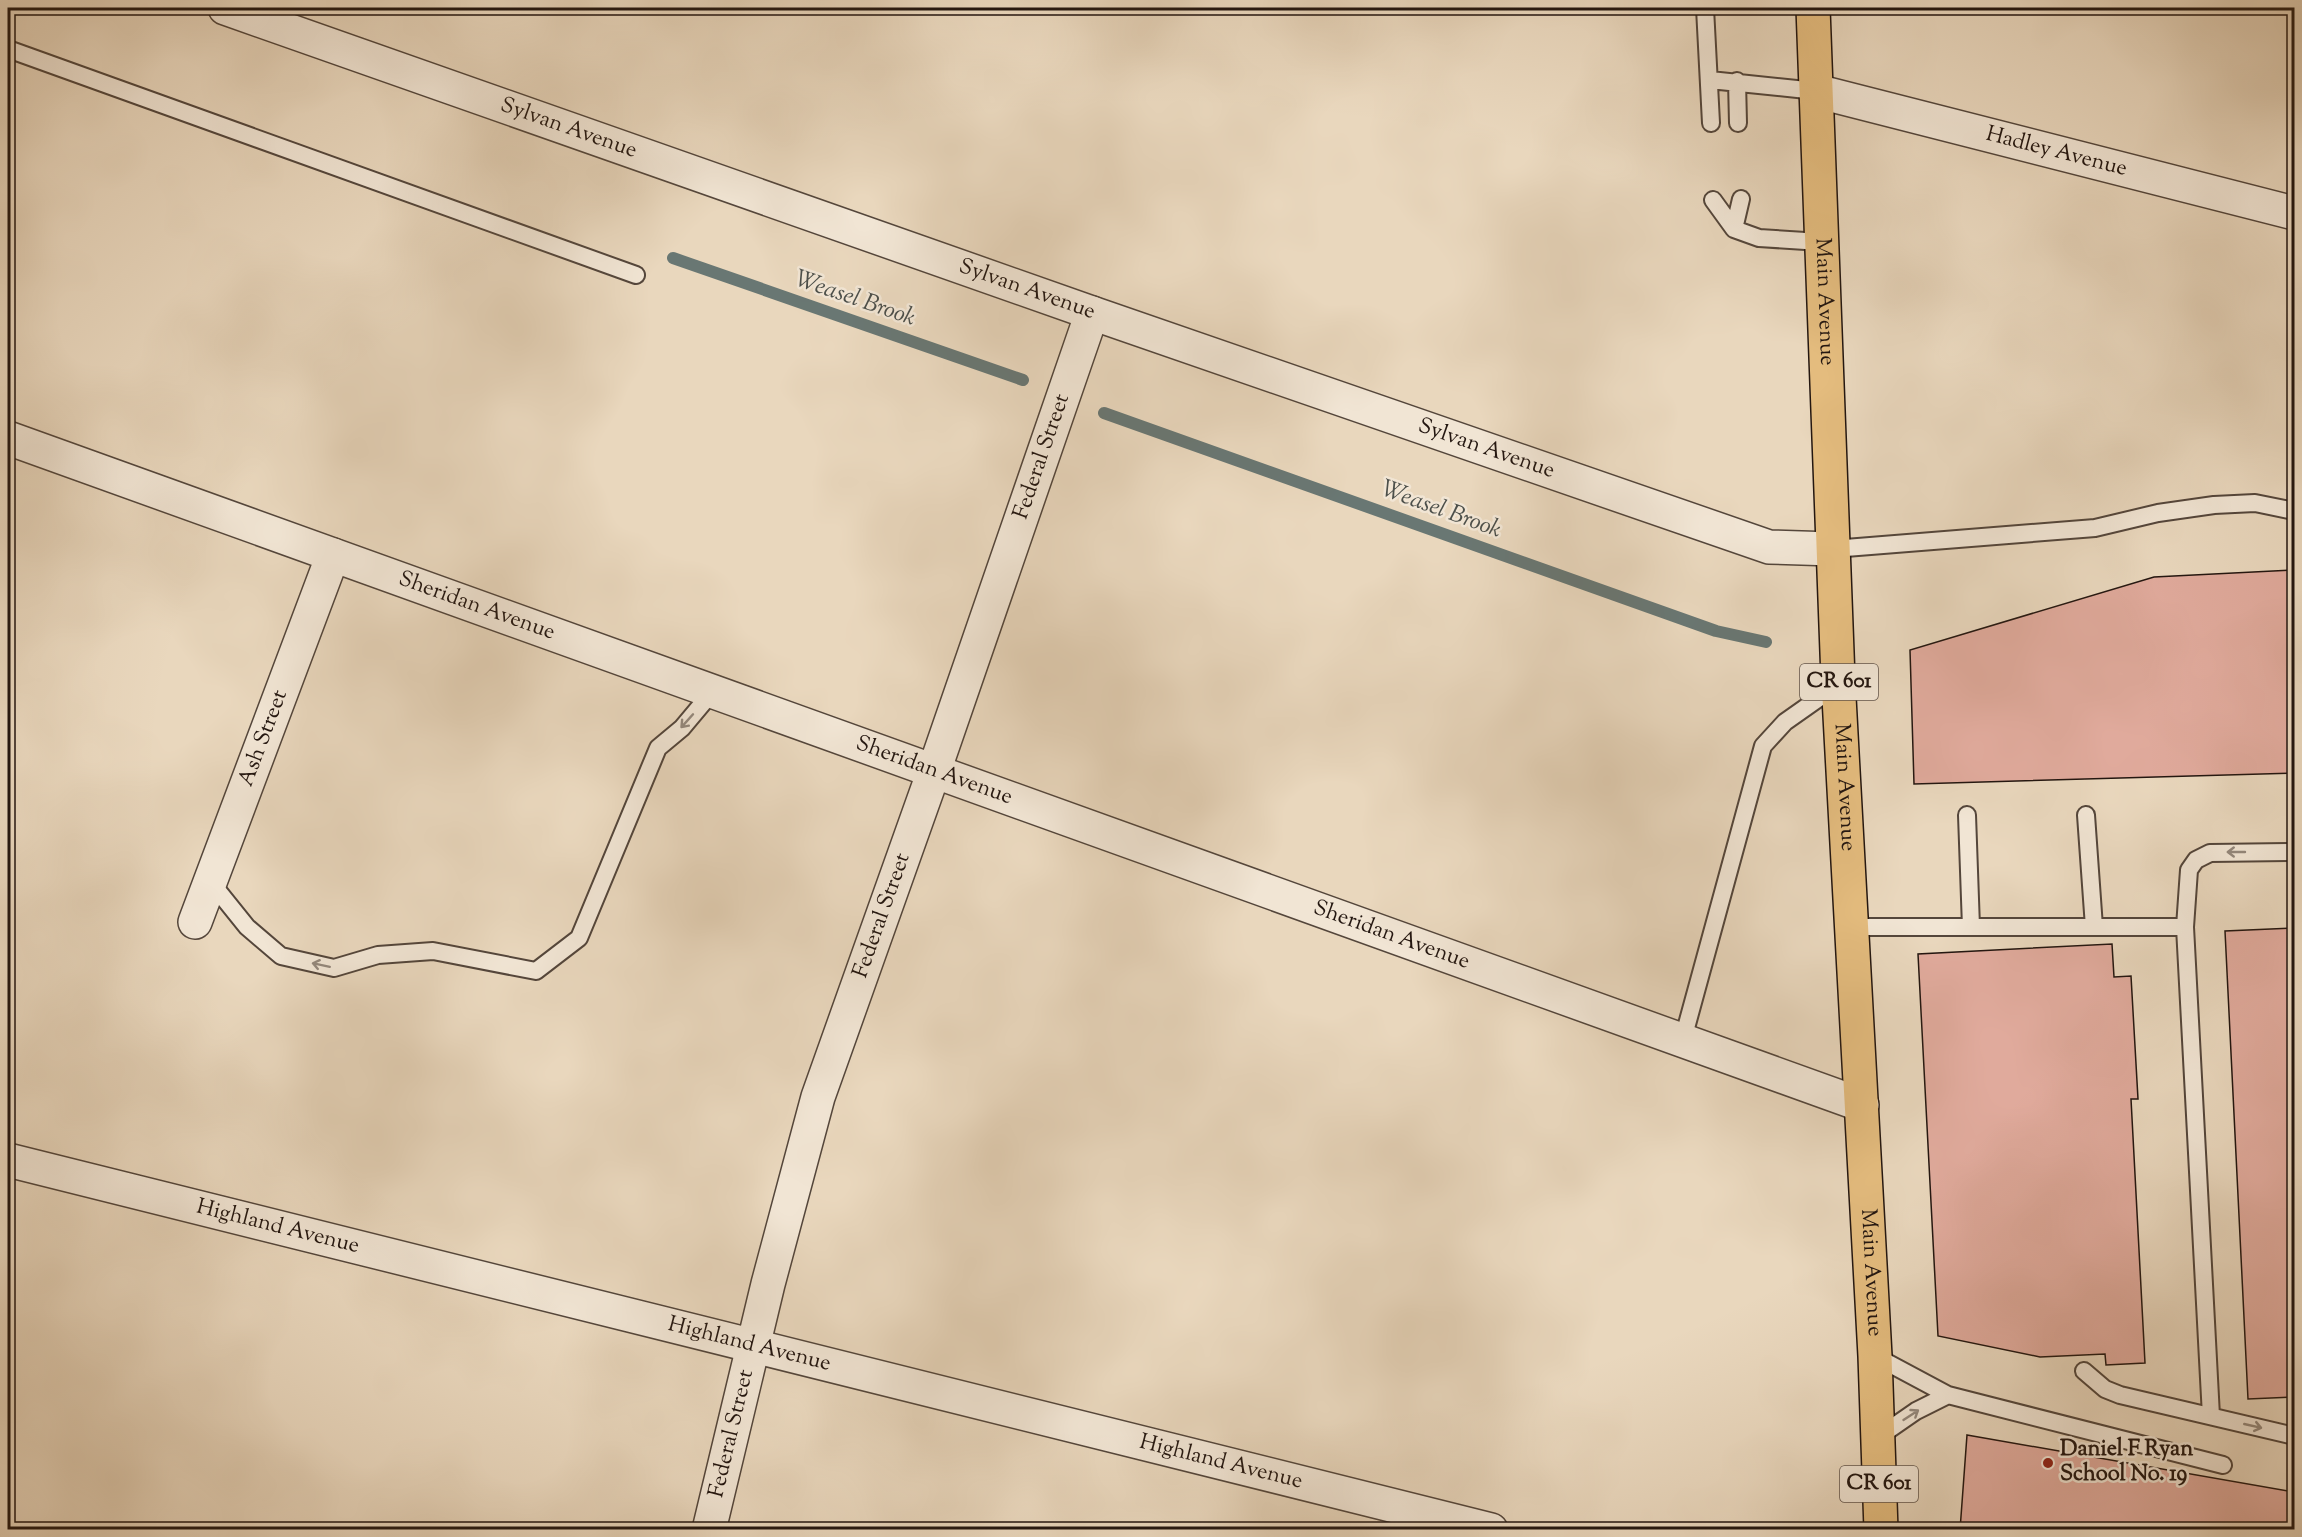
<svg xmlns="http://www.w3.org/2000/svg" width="2302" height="1537" font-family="'Sorts Mill Goudy',serif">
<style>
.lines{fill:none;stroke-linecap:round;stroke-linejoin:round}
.stream{stroke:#697773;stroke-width:12}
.building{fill:#e0aa9c;stroke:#231610;stroke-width:1.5}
.service-casing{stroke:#54463b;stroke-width:20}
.minor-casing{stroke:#54463b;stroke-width:36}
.tertiary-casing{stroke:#54463b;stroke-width:36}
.primary-casing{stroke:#231610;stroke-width:36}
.service{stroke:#f1e5d4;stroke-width:16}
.minor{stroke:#f1e5d4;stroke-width:33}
.tertiary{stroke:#f1e5d4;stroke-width:33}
.primary{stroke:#e4bc7e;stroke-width:33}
.oneway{stroke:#94887c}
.poi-dot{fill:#8f2418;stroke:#f1e5d4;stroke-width:2}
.labels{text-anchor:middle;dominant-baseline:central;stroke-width:5;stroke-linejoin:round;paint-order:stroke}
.shield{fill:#f1e5d4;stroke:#61544b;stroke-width:1.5}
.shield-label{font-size:21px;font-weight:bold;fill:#231610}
.street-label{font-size:22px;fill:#231610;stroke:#f1e5d4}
.poi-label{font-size:22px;font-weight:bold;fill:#231610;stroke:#f1e5d4;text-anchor:start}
.water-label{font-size:24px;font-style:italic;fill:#4c4f4a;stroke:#f1e5d4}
</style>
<rect width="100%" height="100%" fill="#e9d7bd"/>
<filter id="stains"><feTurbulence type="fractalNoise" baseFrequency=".00333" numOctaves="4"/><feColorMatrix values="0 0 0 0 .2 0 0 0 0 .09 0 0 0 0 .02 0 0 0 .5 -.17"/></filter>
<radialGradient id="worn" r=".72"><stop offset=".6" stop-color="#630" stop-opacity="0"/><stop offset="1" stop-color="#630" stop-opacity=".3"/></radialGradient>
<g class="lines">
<path class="stream" d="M673,258L1023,380
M1104,413L1716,631L1766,642"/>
</g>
<path class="building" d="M2294,570V773L1914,784L1910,650L2154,577Z
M2294,928V1397L2248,1399L2225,931Z
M2112,944L2114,977L2131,976L2138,1099H2131L2145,1363L2106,1365L2105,1354L2040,1357L1938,1336L1918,954Z
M1967,1435L2294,1492V1530H1960Z"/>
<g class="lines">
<defs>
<path id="service" d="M1705,8L1711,123
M8,49L636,275
M1710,80L1816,91
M1737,81L1738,123
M1713,200L1734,229L1759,238L1821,242
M1734,229L1741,199
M1833,549L2095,528L2158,513L2214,505L2255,503L2294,511
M1967,815L1971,927
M2086,815L2094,927
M210,881L247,927L281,956L334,968L378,955L433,951L536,971L579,938L658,748L682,728L713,691
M1852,927H2185
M1683,1039L1763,746L1785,722L1839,684
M1875,1356L1948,1395L2223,1465
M2084,1371L2105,1389L2120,1395L2294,1436
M2211,1416L2185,927L2189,870L2196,860L2210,853L2294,852
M1877,1438L1916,1411L1948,1395"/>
<g id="minor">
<path id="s1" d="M225,8L1092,313L1769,547L1833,549"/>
<path id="s2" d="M1816,91L2294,213"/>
<path id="s3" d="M8,438L1862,1105"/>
<path id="s4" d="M195,922L333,555"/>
<path id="s5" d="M709,1530L768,1284L818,1097L934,771L1092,313"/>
</g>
<g id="tertiary">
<path id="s6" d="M8,1160L1491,1530"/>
</g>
<g id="primary">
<path id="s7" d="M1813,8L1838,679L1875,1356L1881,1530"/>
</g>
</defs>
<use href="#service" class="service-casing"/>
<use href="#minor" class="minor-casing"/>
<use href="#tertiary" class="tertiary-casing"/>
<use href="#primary" class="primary-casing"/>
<use href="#service" class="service"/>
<use href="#minor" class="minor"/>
<use href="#tertiary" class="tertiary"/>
<use href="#primary" class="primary"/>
</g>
<defs><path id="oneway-shaft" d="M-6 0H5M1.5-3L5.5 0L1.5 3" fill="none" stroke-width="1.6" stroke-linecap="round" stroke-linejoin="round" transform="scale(1.5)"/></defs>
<g class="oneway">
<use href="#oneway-shaft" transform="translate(687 721) rotate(132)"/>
<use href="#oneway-shaft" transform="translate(2236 852) rotate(180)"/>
<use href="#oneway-shaft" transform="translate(321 965) rotate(-168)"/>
<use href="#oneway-shaft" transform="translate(1911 1415) rotate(-33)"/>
<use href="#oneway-shaft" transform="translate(2253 1426) rotate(13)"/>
</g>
<circle class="poi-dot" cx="2048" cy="1463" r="6"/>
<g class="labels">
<g class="shield">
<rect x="1800" y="664" width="78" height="36" rx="4.5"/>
<rect x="1840" y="1466" width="78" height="36" rx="4.5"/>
</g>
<g class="shield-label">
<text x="1839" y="682">CR 601</text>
<text x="1879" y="1484">CR 601</text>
</g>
<g class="street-label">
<text stroke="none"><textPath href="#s1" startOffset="364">Sylvan Avenue</textPath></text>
<text stroke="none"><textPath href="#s2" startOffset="248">Hadley Avenue</textPath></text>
<text stroke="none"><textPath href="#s1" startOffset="850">Sylvan Avenue</textPath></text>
<text stroke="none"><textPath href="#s7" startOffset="294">Main Avenue</textPath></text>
<text stroke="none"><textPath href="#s1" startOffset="1336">Sylvan Avenue</textPath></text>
<text stroke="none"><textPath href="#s5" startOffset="1125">Federal Street</textPath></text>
<text stroke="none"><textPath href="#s3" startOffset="498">Sheridan Avenue</textPath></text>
<text stroke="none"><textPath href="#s4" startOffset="196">Ash Street</textPath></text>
<text stroke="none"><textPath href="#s3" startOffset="984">Sheridan Avenue</textPath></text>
<text stroke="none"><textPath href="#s7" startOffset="780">Main Avenue</textPath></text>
<text stroke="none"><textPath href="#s5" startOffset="639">Federal Street</textPath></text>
<text stroke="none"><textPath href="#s3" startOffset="1470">Sheridan Avenue</textPath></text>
<text stroke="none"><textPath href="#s6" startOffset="278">Highland Avenue</textPath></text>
<text stroke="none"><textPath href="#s7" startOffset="1266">Main Avenue</textPath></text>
<text stroke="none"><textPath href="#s6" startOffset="764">Highland Avenue</textPath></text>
<text stroke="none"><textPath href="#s5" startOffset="99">Federal Street</textPath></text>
<text stroke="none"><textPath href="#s6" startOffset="1250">Highland Avenue</textPath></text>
</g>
<g class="poi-label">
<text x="2060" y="1450">Daniel F Ryan<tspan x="2060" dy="25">School No. 19</tspan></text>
</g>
<g class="water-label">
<text transform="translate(855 299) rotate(19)">Weasel Brook</text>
<text transform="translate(1441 510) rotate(20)">Weasel Brook</text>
</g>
</g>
<rect width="2302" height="1537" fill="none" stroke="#e9d7bd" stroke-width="30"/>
<rect x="9" y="9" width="2284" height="1519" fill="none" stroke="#231610" stroke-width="3"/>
<rect x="15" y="15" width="2272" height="1507" fill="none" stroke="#231610" stroke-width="1.5"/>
<rect width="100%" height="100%" filter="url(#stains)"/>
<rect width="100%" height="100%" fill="url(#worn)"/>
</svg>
